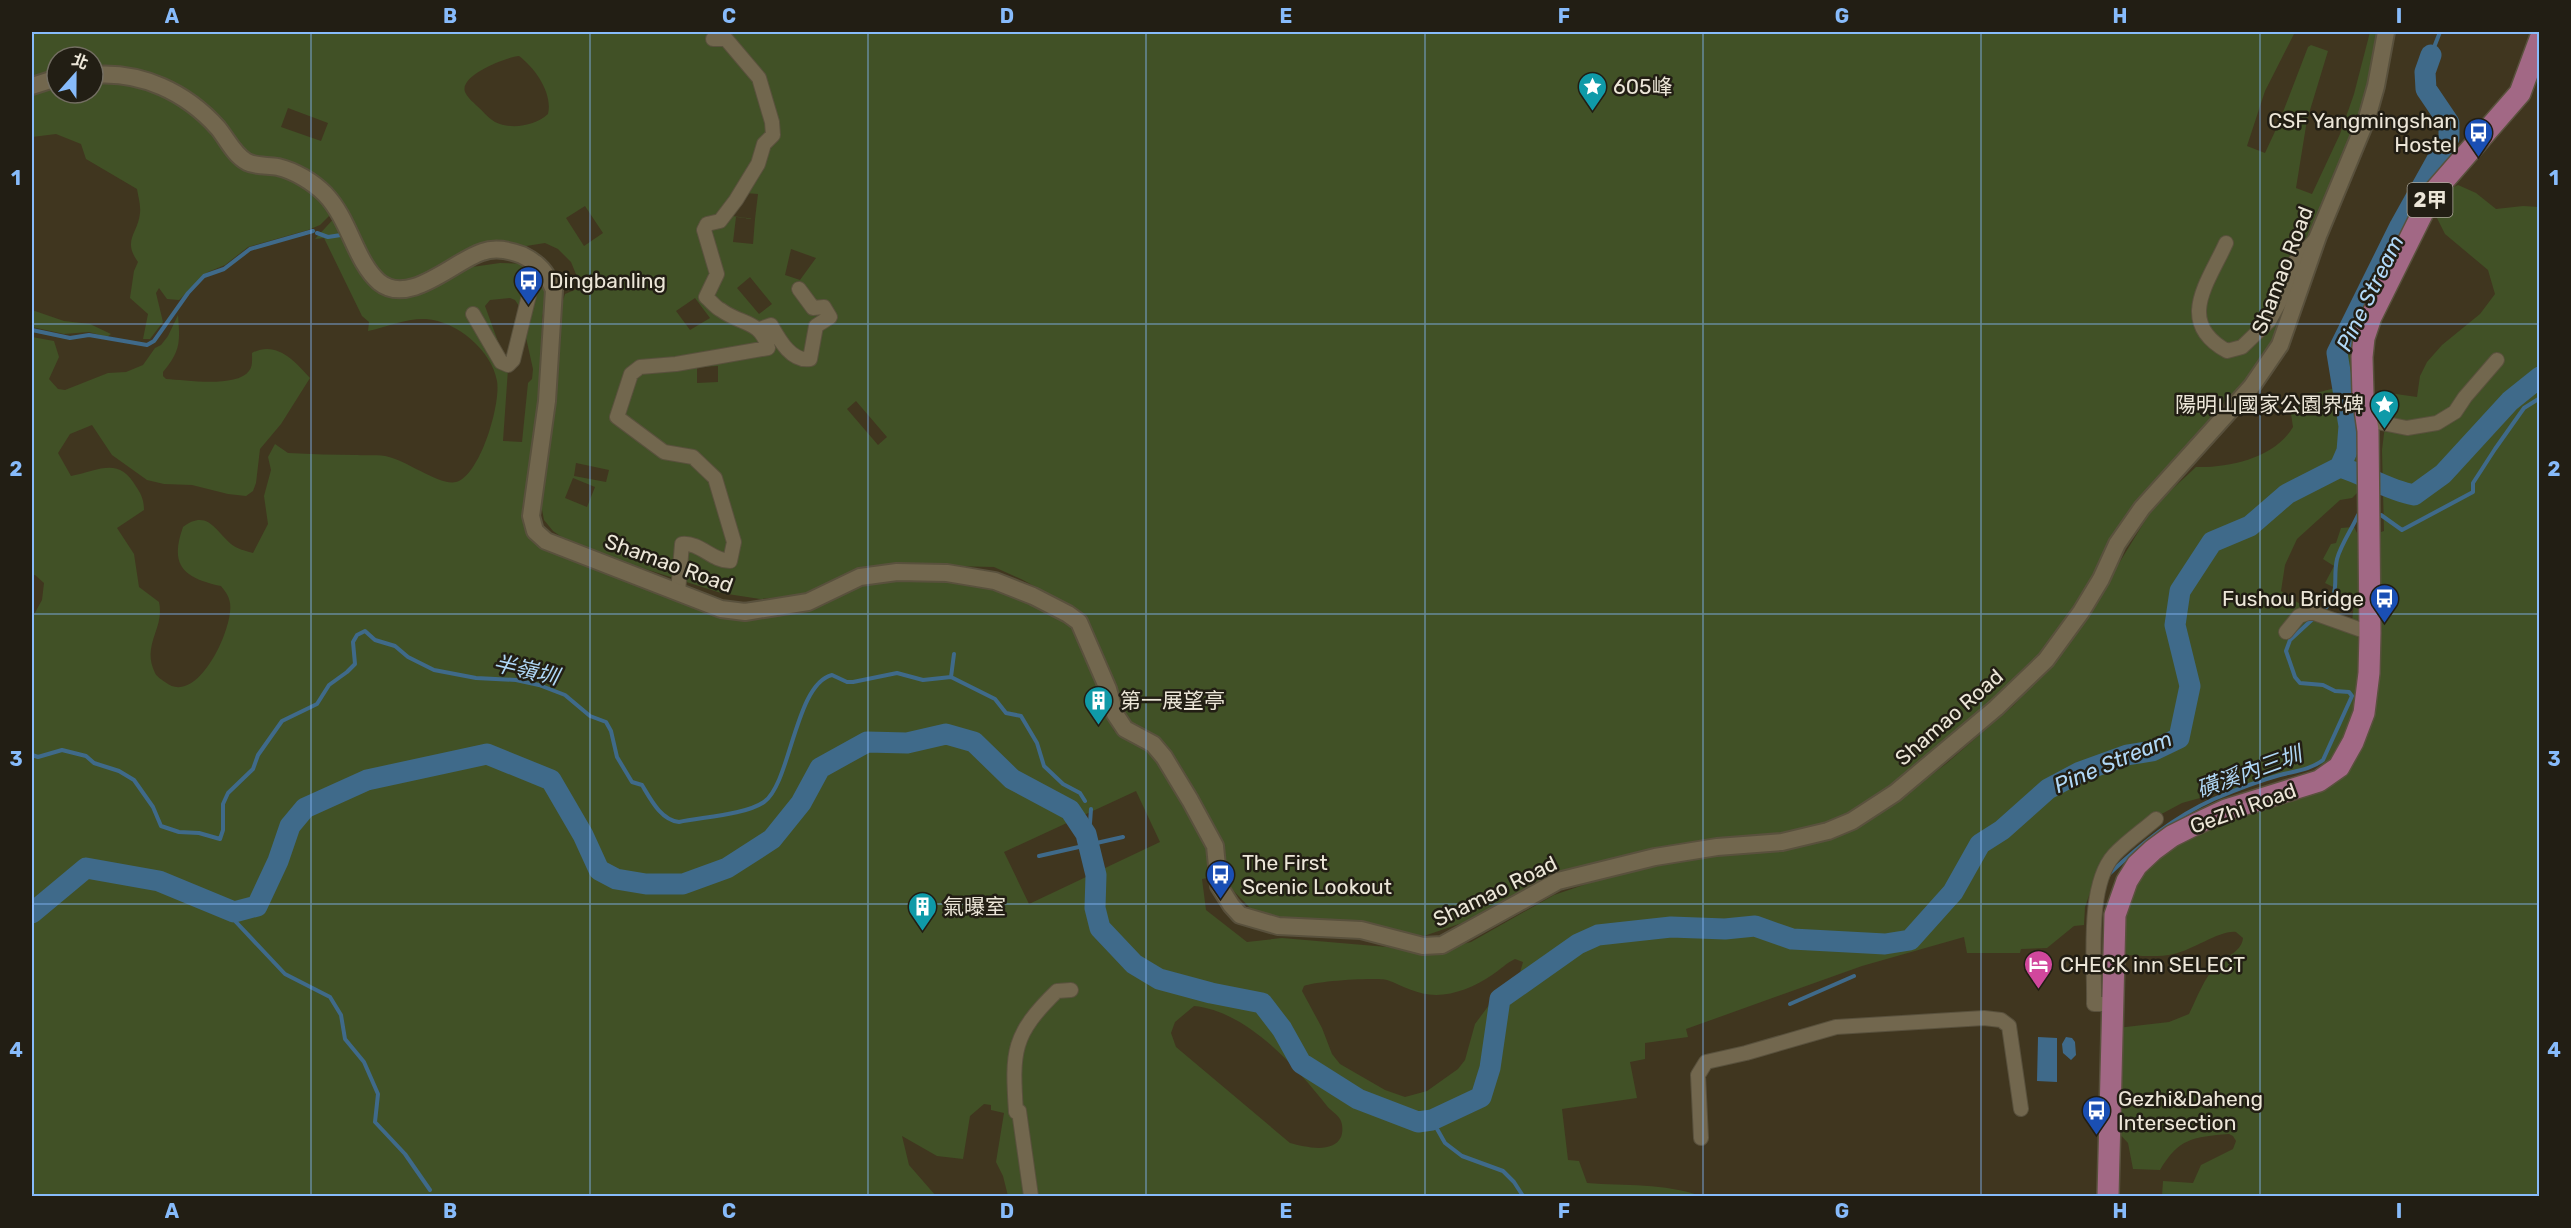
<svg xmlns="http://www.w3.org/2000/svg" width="2571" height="1228" font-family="Rubik,'Noto Sans TC',sans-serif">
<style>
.green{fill:#415126;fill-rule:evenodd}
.water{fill:#3f6a8a}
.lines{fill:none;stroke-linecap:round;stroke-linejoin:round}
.stream{stroke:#3f6a8a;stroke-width:4}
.river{stroke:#3f6a8a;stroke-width:21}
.minor-casing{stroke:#59513d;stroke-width:16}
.tertiary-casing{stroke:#59513d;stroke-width:20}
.primary-casing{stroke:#59513d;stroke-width:24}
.minor{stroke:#72674e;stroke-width:14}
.tertiary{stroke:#72674e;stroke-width:16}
.primary{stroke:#a26885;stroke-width:21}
.grid{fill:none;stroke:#87bbfb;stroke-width:1.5;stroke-opacity:0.55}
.labels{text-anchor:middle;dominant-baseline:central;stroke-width:5;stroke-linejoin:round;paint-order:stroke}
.shield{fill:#221e14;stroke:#afaa9d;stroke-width:1.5}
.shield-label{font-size:20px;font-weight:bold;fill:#ece6d8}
.poi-label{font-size:21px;fill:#ece6d8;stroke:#221e14;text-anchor:start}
.street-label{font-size:21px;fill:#ece6d8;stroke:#221e14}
.water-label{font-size:22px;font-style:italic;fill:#b0d8f7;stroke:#221e14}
.neatline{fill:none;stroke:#87bbfb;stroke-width:2}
.grid-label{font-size:20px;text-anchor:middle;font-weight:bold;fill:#87bbfb}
</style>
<rect width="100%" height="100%" fill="#40361f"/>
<path class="green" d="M32,32H2295L2265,91L2247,146L2265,153L2278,125L2308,47L2311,45L2328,51L2307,120L2296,188L2312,194L2340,134L2354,94L2370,32H2382L2373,87L2283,325L2248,384L2125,519L2073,610L2042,651L1991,703L1941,749L1847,816L1797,833L1748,836L1586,865L1543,879L1462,923L1424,936L1393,931L1362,921L1269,917L1251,909L1228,885L1218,845L1169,753C1158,736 1145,728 1127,721L1084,614L1023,580L994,567L904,565L808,595L760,599L721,593L576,547L553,531L544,520L540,499L557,320L565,294L577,289L580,284L571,262L558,249L545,243L526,246H481L443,267L402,285L380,276L346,211L248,156L209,108L93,69V57H57V72L32,80ZM519,56C535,68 553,93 548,114C535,126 511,130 495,122C488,118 483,111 477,106C473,102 467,97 465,92C459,75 507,57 519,56ZM288,108L328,123L321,141L281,127ZM745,193L758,194L755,219L732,216ZM585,206L603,233L584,246L566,218ZM736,217L755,219L753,244L733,242ZM791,249L816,258L800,280L785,275ZM750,277L772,304L759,314L737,288ZM695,298L710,318L690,330L676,311ZM718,366V382L697,383V367ZM856,401L887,437L878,445L847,409ZM576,463L609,470L606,482L574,476ZM573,478L595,487L587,507L565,498Z
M93,81L140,84L170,95L273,171L311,188L333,212L320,225L308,230L248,247L225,265L208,272L179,300L167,299L159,288L156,293L163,322L150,339H143L148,314L130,298L134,271L138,262C122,240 138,234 140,213C141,205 138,196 137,189L86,159L81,144L56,134L32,137V92L57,83V93H93Z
M2458,185L2476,193L2496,209L2523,206L2539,207V1196H2162L2163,1181L2193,1183L2201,1165L2233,1149L2236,1141L2233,1136L2229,1134C2193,1137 2179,1138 2160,1170L2133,1169L2128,1143L2115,1129L2117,1028L2169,1022L2189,1014C2197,998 2204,977 2218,964C2227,956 2242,951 2243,938L2236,932C2220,930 2193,950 2174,954C2156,958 2136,955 2117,955L2133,879L2170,844L2353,758L2375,534L2384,531L2382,450L2389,393L2417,397L2420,376L2427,362L2442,345L2480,314L2495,294L2488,270L2445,234L2432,208L2448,190Z
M338,214L373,283L427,290L472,267L500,263L528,264L553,288L542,316L541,401L534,469L522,508L528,532L717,616L752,620L861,583L912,575L1008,591L1022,596L1069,625L1095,671L1114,731L1155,756L1185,811L1211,849L1213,877L1202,879L1206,910L1247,942L1282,938L1387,947L1421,954L1471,942L1554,895L1601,879L1698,855L1855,825L1887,809L1947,763L2014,705L2072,640L2154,506L2196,467C2229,468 2275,458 2293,427L2291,414L2302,400L2316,393L2335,388L2332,365L2358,336L2357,347L2351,367L2358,430L2357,493L2352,498L2340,500L2297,539L2285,565L2281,591L2306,608L2352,622L2354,604L2332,592L2333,587L2325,583L2334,566L2323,559L2331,544L2336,543L2341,528L2354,527L2363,545L2362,692L2337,760L2182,803L2141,825L2102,859L2085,907L2084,925L2074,926L2047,948L2021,949L2020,953H1967L1964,937L1862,966L1686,1029L1688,1037L1645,1043V1059L1630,1062L1637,1098L1562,1109L1568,1160L1579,1161L1587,1183C1625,1186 1664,1183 1701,1196H1008L1003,1176L996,1162L1004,1113L991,1110V1105L984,1104L970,1116L963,1159L937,1156L902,1136L909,1165L936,1196H32V618L42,600L44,583L35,575H32V337L54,341L59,357L49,379L58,389L65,390L108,373L126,372L143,365L155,348L161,345L168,336L178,315C180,341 181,351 163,372V376L166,379C186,380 236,388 249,371C253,366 252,359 252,353C276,340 295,361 310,378L281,424L260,449L256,483L253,491L246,496L228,494L192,485L164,484L147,480L112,455L92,425L70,434L58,453L71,476C101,470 119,456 137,488C142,495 144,502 144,510L117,528L134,554L139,587L159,602C165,629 141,644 155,673C157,677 162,680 165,682C197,708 234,628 230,603C229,596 225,591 221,586C184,578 169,566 183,527C207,509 215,530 231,544C237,549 246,551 253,553L268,524L264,496L271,470L268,457L275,444L288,453C311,454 334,455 357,455C367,456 379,454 389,457C407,461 440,486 456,482C480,476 501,404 497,381C492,351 457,321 426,319C407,318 387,327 368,331L369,322L362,316L324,238L315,239ZM510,298L515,300L519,306L533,369L532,379L528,383L522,442L503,441L508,369L485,306L490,300ZM1136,791L1160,842L1029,904L1004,852ZM1515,959L1523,962L1519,976L1498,993L1475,1024L1465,1060L1458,1069L1427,1091L1405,1097L1385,1090L1340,1064L1332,1054L1322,1028L1302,991L1304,986C1315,981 1376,977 1387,980C1404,986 1417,995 1436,995C1455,995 1476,986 1492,975C1500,970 1506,963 1515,959ZM1194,1006C1247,1011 1296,1067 1327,1106C1330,1110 1337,1114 1340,1119C1343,1124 1343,1132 1341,1137C1333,1154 1305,1147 1290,1143L1176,1047L1171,1033L1175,1022Z
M32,310L64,321L90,324L111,334L107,337L89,332L64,334L32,327Z"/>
<path class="water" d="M2038,1037L2057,1038V1082L2037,1081Z
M2066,1037L2072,1038L2075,1042L2076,1055L2071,1060L2063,1053L2062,1044Z"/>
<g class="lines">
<path class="stream" d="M2431,55L2440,32
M317,233L328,237L341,235
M32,330L70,338L89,335L147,345L154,341L188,293L204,276L224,269L250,249L313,231
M2375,515H2381L2402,530L2473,492V483L2495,449L2524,408L2540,398
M2322,612C2342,592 2332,582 2337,559C2341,544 2352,529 2358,515H2362
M951,677L954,654
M32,755L38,757L62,750L86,756L94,763L119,771L134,780L153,807L161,826L179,832L199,833L220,839L223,830V804L228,793L253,769L258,755L282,721L317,704L329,685L347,672L355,664L353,642L357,635L365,631L375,640L395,646L408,657L434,670L476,678L516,680L539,685L565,695L590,716L606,722L611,731L617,757L632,782L642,785C651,800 661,820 679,822C702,817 745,815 764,802C791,783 795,684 832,675L847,682H853L897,673L923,680L951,677L995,699L1006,713L1021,716L1037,743L1044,766L1063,784L1080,793L1085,801
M1086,834L1090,823L1091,809
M1039,856L1123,837
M2109,874C2141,844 2174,817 2214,799C2235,790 2258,781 2280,775C2295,771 2310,770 2323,760L2352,696L2349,692L2335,691L2323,685L2300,683L2295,677L2286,651L2290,640L2316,616
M234,912L236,922L285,974L330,997L341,1015L345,1039L364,1062L378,1094L375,1122L405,1154L430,1190
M1790,1004L1854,976
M1432,1120L1445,1143L1462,1156L1503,1171L1514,1182L1523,1196"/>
<path class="river" d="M2340,467C2366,475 2387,490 2414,495L2443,474L2510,401L2540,377
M32,913L86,868L159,881L234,912L257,906L278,861L290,826L305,808L367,780L487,754L551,780L583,835L599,870L616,879L646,884H683L727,868L772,839L801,803L820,768L867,742L907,743L946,734L974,742L1012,779L1070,810L1086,834L1096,875L1095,908L1100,928L1134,964L1159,979L1211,993L1262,1003L1282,1029L1301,1063L1358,1099L1418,1122L1432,1120L1481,1097L1490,1068L1500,999L1578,944L1598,935L1671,927L1725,929L1755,926L1792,939L1885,944L1910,940L1953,892L1980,844L2002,830L2048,789L2080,772L2127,755L2152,751L2179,738L2190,686L2175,625L2180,591L2212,542L2250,526L2287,494L2340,467L2347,451L2349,426L2337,353L2400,226L2449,138V123L2426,89L2425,72L2431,55"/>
<defs>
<path id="minor" d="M2226,243C2208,283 2175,322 2227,351L2242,347L2269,321L2285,292L2294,263L2315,240
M473,314L501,362L508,365L513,360L537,263
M760,329L771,325C779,339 791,362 810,359L816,326L830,317L824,307L813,308L799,289
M2367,420L2407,428L2437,423L2455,412L2465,397L2497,360
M678,592L682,544C700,542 712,561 730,561L734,542L715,478L693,457L664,452L617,417L631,374L640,367L676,364L768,348C761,320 741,325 721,310C715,307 711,301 706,297L717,274L704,230L707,224L720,221L736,200L758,164L764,144L773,135L772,122L759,78L726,39H713
M2286,632L2299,616L2311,612L2370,633
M2111,1004H2094C2095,964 2086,886 2114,855C2126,842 2142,831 2156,819
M1701,1138L1698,1075L1706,1062L1746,1053L1836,1027L1984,1018L2001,1020L2009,1026L2021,1109
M1031,1196L1019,1111L1016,1112C1012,1051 1012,1035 1057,991L1071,990"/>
<path id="tertiary" d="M93,75C141,71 186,92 218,128C227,139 234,155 247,162C257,167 268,165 278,167C295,171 313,182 325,194C350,220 355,261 379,282C409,307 454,261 482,252C496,247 509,250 522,255C540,264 546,272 554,290L547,401L531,516L535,531L546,541L721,609L745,612L808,602L860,577L897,572L947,573L995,581L1033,596L1068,614L1079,622L1108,689L1115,714L1125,729L1153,744L1164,757L1190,800L1215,846L1219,886L1231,905L1240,915L1278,926L1361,930L1423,946L1442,945L1558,881L1655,857L1717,847L1782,842L1828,831L1852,821L1895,793L1996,708L2046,660L2081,612L2101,579L2117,544L2142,508L2252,386L2280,345L2318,236L2367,118L2376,86L2386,32
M32,86L57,78"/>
<path id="primary" d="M2108,1196L2115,915L2127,881L2137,865L2153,850L2172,836L2198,823L2226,810L2319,781L2339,767L2353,742L2364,713L2369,673L2370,633L2368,431L2363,395L2362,357L2364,338L2371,317L2432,194L2520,93L2540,39"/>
</defs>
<use href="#minor" class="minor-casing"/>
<use href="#tertiary" class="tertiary-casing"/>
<use href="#primary" class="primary-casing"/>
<use href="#minor" class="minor"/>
<use href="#tertiary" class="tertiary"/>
<use href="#primary" class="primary"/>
</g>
<path class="grid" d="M311,32V1196M590,32V1196M868,32V1196M1146,32V1196M1425,32V1196M1703,32V1196M1981,32V1196M2260,32V1196M32,324H2540M32,614H2540M32,904H2540"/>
<defs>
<symbol id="sight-pin" viewBox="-11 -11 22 30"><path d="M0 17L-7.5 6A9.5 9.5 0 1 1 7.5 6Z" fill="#0f9aa8" stroke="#221e14"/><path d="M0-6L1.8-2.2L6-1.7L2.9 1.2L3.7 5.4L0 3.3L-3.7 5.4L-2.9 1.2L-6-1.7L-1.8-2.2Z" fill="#fff"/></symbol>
<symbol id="bus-pin" viewBox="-11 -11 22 30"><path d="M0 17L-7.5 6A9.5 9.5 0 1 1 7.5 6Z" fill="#1a4fb4" stroke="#221e14"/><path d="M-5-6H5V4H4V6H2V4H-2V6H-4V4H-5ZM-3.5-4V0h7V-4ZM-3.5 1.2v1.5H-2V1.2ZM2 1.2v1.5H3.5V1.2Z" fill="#fff"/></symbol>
<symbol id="building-pin" viewBox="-11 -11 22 30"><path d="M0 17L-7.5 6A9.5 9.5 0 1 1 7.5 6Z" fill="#0f9aa8" stroke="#221e14"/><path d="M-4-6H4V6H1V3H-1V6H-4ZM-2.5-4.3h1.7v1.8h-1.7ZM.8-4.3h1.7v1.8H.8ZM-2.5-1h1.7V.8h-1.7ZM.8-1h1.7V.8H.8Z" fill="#fff"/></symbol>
<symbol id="hotel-pin" viewBox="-11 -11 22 30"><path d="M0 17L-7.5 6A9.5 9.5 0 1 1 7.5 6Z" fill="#d1479c" stroke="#221e14"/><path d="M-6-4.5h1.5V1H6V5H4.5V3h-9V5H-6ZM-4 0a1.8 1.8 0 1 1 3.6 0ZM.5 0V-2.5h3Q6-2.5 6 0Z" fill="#fff"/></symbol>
</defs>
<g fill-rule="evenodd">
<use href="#sight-pin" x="1576" y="70" width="33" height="45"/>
<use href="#bus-pin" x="2462" y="116" width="33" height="45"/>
<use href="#bus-pin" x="512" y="264" width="33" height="45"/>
<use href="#sight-pin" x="2368" y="388" width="33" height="45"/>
<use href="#bus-pin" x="2368" y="582" width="33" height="45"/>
<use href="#building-pin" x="1082" y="684" width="33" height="45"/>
<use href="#bus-pin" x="1204" y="858" width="33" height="45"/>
<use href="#building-pin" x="906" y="890" width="33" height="45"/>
<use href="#hotel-pin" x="2022" y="948" width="33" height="45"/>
<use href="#bus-pin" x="2080" y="1094" width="33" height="45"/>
</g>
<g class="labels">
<rect class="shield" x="2407.5" y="183" width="45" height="34" rx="4.5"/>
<g class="shield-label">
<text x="2430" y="200">2甲</text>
</g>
<g class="poi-label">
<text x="1613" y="86">605峰</text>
<text x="2457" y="120" text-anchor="end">CSF Yangmingshan<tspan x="2457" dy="24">Hostel</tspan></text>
<text x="549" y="280">Dingbanling</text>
<text x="2364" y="404" text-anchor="end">陽明山國家公園界碑</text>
<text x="2364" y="598" text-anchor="end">Fushou Bridge</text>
<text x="1120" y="700">第一展望亭</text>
<text x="1242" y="862">The First<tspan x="1242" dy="24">Scenic Lookout</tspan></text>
<text x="943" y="906">氣曝室</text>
<text x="2060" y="964">CHECK inn SELECT</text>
<text x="2118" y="1098">Gezhi&amp;Daheng<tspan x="2118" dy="24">Intersection</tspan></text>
</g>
<g class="street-label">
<text transform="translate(2282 270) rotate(-69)">Shamao Road</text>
<text transform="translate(669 563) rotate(20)">Shamao Road</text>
<text transform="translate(1949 717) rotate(-41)">Shamao Road</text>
<text transform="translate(2243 808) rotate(-20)">GeZhi Road</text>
<text transform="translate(1495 891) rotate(-26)">Shamao Road</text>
</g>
<g class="water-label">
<text transform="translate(2370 293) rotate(-64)">Pine Stream</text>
<text transform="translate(526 670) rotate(13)">半嶺圳</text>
<text transform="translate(2113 762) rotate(-23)">Pine Stream</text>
<text transform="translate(2249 772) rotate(-20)">磺溪內三圳</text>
</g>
</g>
<rect width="2571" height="1228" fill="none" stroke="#221e14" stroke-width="66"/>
<g transform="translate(75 75) rotate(21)"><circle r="28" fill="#221e14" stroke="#736e62" stroke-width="1.5"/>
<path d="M0-4.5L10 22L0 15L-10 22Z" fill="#87bbfb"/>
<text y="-9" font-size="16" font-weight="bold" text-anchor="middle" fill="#ece6d8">北</text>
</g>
<rect x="33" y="33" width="2505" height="1162" class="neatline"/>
<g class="grid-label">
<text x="172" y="23">A</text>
<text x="450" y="23">B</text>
<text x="729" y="23">C</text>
<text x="1007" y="23">D</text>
<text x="1286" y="23">E</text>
<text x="1564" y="23">F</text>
<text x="1842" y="23">G</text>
<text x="2120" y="23">H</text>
<text x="2399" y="23">I</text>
<text x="16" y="185">1</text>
<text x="2554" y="185">1</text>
<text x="16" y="476">2</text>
<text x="2554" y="476">2</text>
<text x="16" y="766">3</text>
<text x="2554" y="766">3</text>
<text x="16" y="1057">4</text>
<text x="2554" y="1057">4</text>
<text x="172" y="1218">A</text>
<text x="450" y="1218">B</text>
<text x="729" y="1218">C</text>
<text x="1007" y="1218">D</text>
<text x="1286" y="1218">E</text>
<text x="1564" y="1218">F</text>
<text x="1842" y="1218">G</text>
<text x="2120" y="1218">H</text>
<text x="2399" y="1218">I</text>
</g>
</svg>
